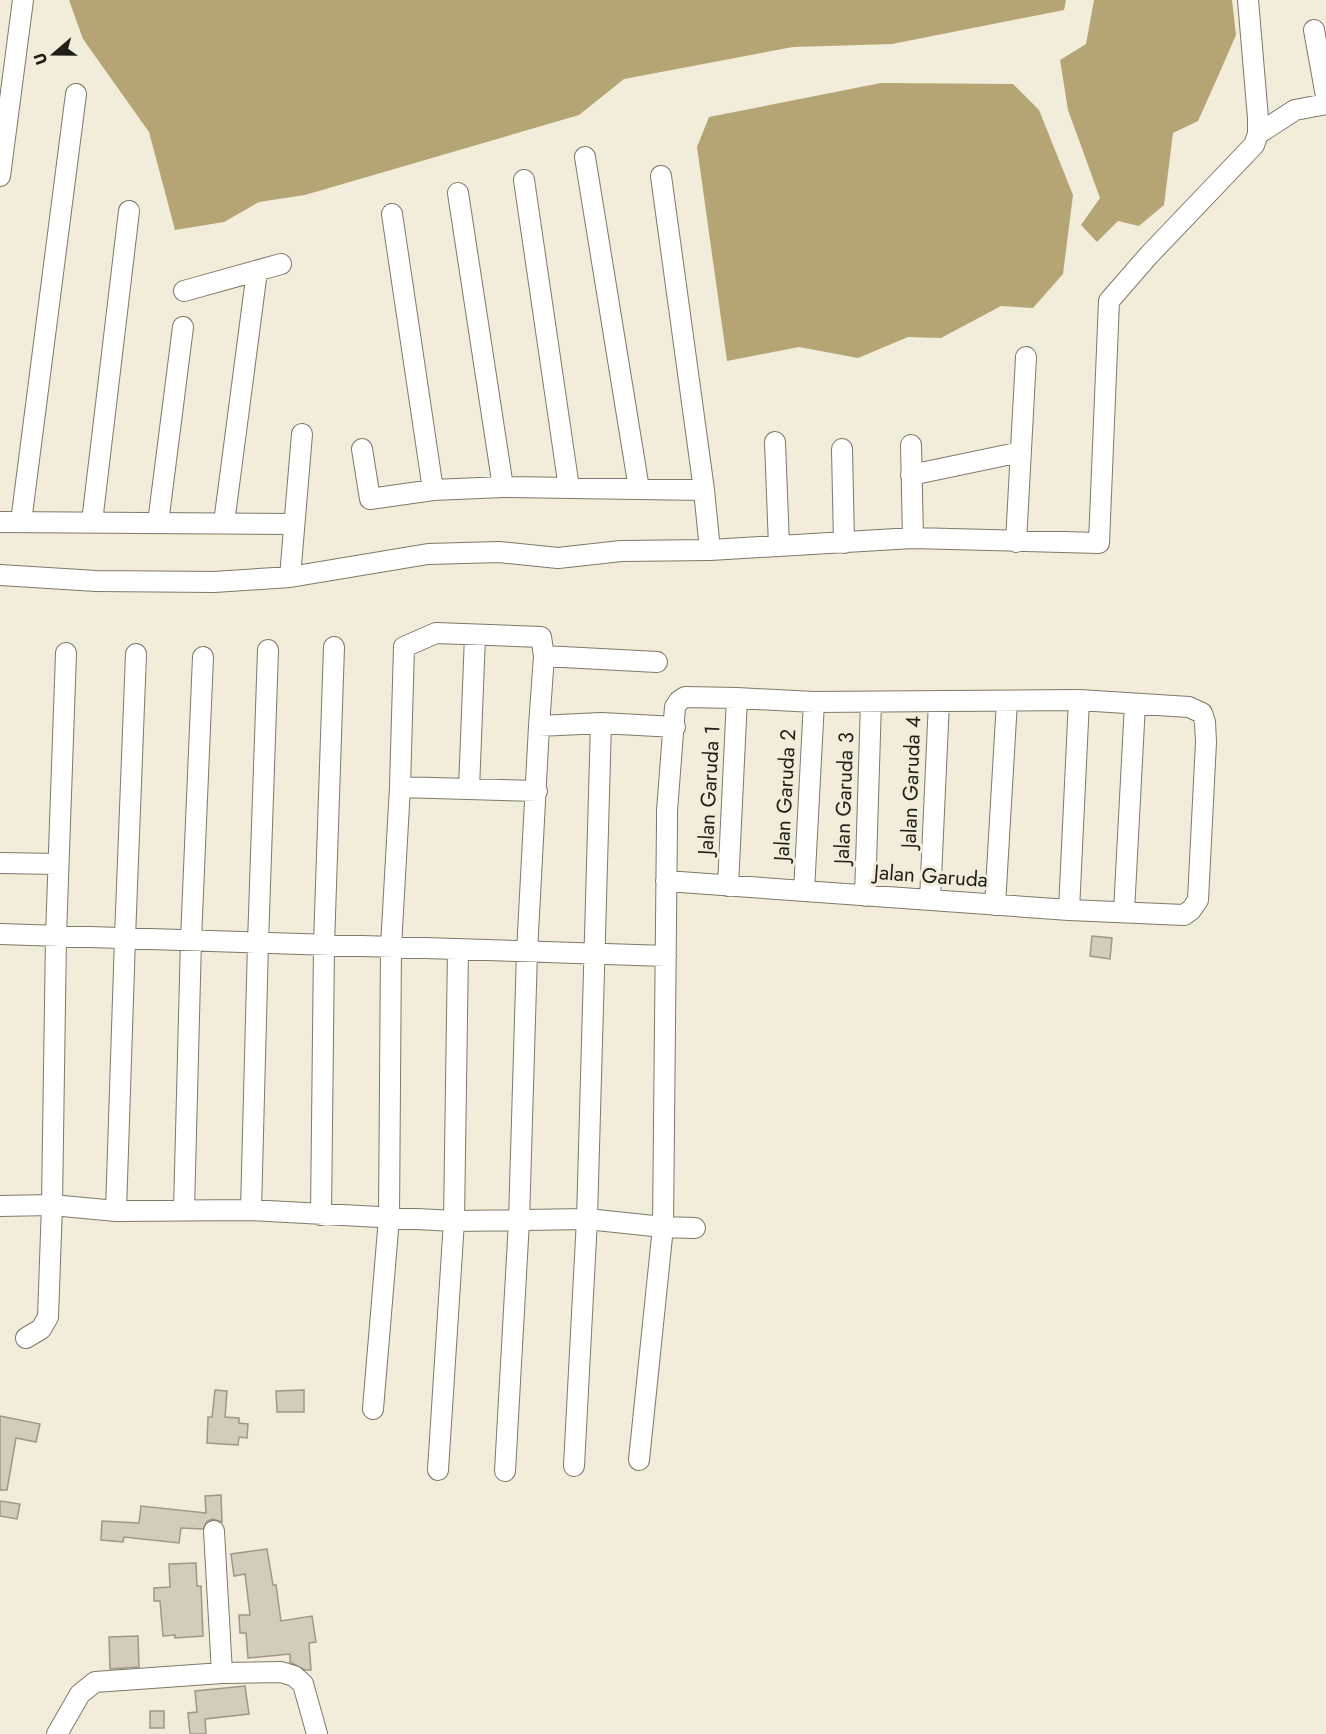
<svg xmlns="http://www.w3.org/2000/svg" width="1326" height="1734" font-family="Jost,sans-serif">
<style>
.water{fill:#b5a574}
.building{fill:#d2ccbb;stroke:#9d9887;stroke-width:1.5}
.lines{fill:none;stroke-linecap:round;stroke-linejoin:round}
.street-casing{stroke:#7e7969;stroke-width:22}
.street{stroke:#fff;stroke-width:20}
.labels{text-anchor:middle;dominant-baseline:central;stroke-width:6;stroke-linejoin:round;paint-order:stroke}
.street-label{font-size:21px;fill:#201e17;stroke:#f2ecda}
</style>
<rect width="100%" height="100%" fill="#f2ecda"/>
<path class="water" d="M69,0H1066L1064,10L892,44L793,47L624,79L579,115L305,195L259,202L224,222L175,230L149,132L83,39Z
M1094,0H1232L1236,35L1219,74L1198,121L1173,133L1164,205L1139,226L1118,221L1097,242L1081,225L1100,198L1068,110L1060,60L1086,44Z
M881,83L1013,84L1039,110L1073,195L1063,274L1033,308L1001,306L941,338L908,337L858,358L799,347L727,361L697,147L709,117Z"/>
<path class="building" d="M1092,936L1112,938L1110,959L1090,956Z
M215,1390L227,1391L225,1417L239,1418V1423L248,1424L247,1438L239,1437L238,1445L207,1443L208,1417H212Z
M304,1390V1412H277L276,1391Z
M0,1416L40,1424L36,1442L16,1438L7,1490H0Z
M221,1495L222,1522L213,1519L207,1521L203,1529L181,1528L179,1543L124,1537L123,1542L101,1540L102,1521L139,1523L141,1506L206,1513L205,1496Z
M0,1501L20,1504L17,1519L0,1516Z
M267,1549L273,1585H276L281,1621L312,1616L316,1642L309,1643L311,1670H305L290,1662V1654L248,1658L246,1633H240L239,1615H250L245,1574L234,1576L231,1554Z
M196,1563L197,1586H201L203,1636L175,1638V1635L163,1636L160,1601H154V1588L170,1587L169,1564Z
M138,1636L139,1667L110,1669L109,1637Z
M245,1686L249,1714L205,1719L206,1734H190L188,1713L197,1712L195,1691Z
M150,1711H164V1728H150Z"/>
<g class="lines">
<defs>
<path id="street" d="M1314,30L1326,96
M1258,134L1295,110L1326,104
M585,157L639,489
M0,176L23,0
M661,176L704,490L710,550
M524,180L569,488
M458,193L503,487
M392,214L433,490
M184,291L281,264
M775,442L779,546
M911,445L913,538
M362,449L370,499L433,490L503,487L704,490
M842,449L844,543
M911,475L1021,452
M0,522L294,524
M21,522L76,94
M92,522L129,211
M158,523L183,327
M224,523L257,271
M1016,542L1026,357
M0,575L96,581L214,582L290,577L428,554L499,552L558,558L621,551L710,550L913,538L1099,543L1109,301L1149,255L1254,145L1258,134V118L1248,0
M290,577L302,434
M544,656L657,662
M539,726L601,723L675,727
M400,787L537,791
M469,789L475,636
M0,863L58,864
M728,886L737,698
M804,891L814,702
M865,896L871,702
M930,900L939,701
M995,905L1007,701
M1069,910L1079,700
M1124,912L1135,704
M0,934L666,956
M0,1206L52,1205L116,1211L251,1210L454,1221L587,1219L663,1227L695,1228
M184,1210L191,940L203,657
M251,1210L258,943L268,650
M116,1211L125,938L136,654
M321,1215L324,945L334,647
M26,1338L41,1329L48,1317L52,1205L56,936L66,653
M373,1409L389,1218L391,947L400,787L404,647L436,633L541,637L544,656L539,726L527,952L519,1221L505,1471
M639,1460L663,1227L667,822V811L675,707L679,701L685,697L737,698L814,702L1079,700L1189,707L1202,713L1205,722L1206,742L1198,900L1191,910L1184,915L1069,910L666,881
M574,1466L587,1219L601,723
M438,1470L454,1221L458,949
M214,1531L222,1673
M57,1734L80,1694L95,1682L222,1673L281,1672L294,1676L303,1684L317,1734"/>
</defs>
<use href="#street" class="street-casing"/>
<use href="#street" class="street"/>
</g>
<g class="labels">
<g class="street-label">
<text transform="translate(911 782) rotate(-88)">Jalan Garuda 4</text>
<text transform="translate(709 790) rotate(-87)">Jalan Garuda 1</text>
<text transform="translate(785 795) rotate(-87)">Jalan Garuda 2</text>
<text transform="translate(844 798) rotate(-88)">Jalan Garuda 3</text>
<text transform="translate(931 876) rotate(4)">Jalan Garuda</text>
</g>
</g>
<g transform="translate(54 54) rotate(250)" stroke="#f2ecda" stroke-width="4.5" paint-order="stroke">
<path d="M0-4.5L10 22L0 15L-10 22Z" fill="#201e17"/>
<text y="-9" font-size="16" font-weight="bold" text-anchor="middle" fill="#201e17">U</text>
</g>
</svg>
